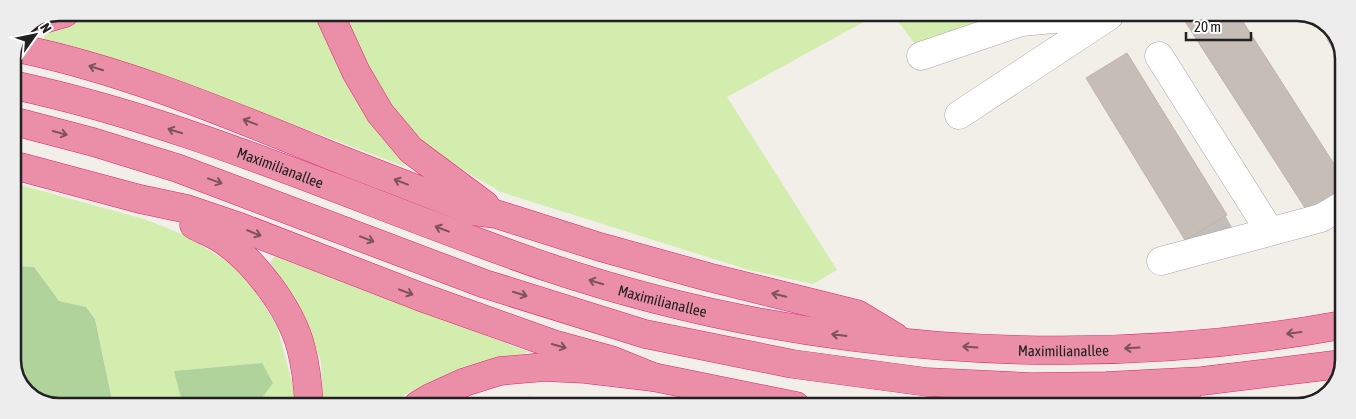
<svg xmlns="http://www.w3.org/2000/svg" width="1356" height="419" font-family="'Asap Condensed',sans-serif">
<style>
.grass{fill:#d2edad}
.forest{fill:#b0d29b}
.shadow{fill:#0003}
.building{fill:#c7bdb7;stroke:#c4b3a9}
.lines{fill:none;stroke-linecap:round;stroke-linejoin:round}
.minor-casing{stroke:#a8a8a8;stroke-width:29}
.highway-casing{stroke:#e22374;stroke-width:29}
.minor{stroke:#fff;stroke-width:28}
.highway{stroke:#eb8ea7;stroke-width:28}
.oneway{stroke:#7c525d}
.labels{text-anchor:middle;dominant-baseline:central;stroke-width:4.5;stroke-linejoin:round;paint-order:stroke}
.street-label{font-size:15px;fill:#212121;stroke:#fff}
.rim{fill:none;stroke:#212121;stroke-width:2.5}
</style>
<rect width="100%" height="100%" fill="#f2eee8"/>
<path class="grass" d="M85,13H316L379,134L406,167L124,61L45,43L43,30Z
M343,13L878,14L727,97L837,270L813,284L749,270L501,192L430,151L381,95Z
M893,14H1007L916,46Z
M13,183L144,219L187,236L242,271L277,326L295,394L293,405H257L273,383L261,363L175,371L183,405H113L95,318L86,307L59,301L34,267L13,266Z
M275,256L295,264L529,352L462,367L404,395L392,405H323L321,362L305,319L270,262Z
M531,396L558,406L483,405Z"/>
<path class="forest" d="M13,266L34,267L59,301L86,307L95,319L113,405H47L24,390L13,366Z
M262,363L273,383L257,405H183L174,371Z"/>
<path class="shadow" d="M1185,14H1236L1343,181V216L1320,231L1194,36L1183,15Z
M1100,99L1225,215L1237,236L1198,260Z"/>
<path class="building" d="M1183,14H1238L1343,178V188L1307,211L1181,15Z
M1335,34L1343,56V66L1327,39Z
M1127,53L1227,215L1185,240L1086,78Z"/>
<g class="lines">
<defs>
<path id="minor" d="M921,56L1021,22L1106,14
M1159,56L1269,230
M959,115L1109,16
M1161,261L1321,218L1343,205"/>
<g id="highway">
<path d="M329,13L356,72L380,113L411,150L485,205"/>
<path d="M44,19L65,13"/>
<path d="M17,48C119,69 216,109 312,148C365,170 419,189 472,211L496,214L600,247L708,277L857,314L895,337"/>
<path id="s1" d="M13,85C197,124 369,206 547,267C800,352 1079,373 1342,325"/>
<path d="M13,121L93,142L177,168L485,284L645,334L793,364L927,382L1031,387L1106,386L1202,381L1342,364"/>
<path d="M13,165L140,199L187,209L240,227L421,297L553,344L611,360L653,377"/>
<path d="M194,225C201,229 210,232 218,237C253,258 291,309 301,348C306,367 308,386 309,405"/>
<path d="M418,405L430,398L465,382L500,371L544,367L585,369L653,377L796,406"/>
<path d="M1131,406L1170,400L1188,389"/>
</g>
</defs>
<use href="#minor" class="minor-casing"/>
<use href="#highway" class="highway-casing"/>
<use href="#minor" class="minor"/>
<use href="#highway" class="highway"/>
</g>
<defs><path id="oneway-shaft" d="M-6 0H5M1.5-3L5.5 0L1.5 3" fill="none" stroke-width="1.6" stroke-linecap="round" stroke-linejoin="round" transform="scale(1.25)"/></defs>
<g class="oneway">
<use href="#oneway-shaft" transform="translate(96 68) rotate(-163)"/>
<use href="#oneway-shaft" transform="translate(250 122) rotate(-159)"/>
<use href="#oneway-shaft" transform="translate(175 131) rotate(-163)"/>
<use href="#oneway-shaft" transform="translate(60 133) rotate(15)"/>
<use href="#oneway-shaft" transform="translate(215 181) rotate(20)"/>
<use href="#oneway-shaft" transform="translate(401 182) rotate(-159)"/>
<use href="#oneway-shaft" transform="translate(442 229) rotate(-159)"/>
<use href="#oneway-shaft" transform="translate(254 233) rotate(22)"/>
<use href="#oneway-shaft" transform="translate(367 239) rotate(21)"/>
<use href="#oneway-shaft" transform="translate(596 282) rotate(-163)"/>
<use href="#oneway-shaft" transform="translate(406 292) rotate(21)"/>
<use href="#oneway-shaft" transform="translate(520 294) rotate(17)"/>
<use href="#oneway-shaft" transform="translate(779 295) rotate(-166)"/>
<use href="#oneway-shaft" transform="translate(1294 333) rotate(173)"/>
<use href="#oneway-shaft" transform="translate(839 335) rotate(-173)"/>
<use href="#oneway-shaft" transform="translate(559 346) rotate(16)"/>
<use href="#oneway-shaft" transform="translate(970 347) rotate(-176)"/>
<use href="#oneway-shaft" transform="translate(1132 348) rotate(177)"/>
</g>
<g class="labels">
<g class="street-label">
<text stroke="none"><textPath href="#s1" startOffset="280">Maximilianallee</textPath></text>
<text stroke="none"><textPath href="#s1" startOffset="685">Maximilianallee</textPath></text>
<text stroke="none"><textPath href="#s1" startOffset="1090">Maximilianallee</textPath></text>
</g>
</g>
<path d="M0 0H1356V419H0ZM59 21H1297A38 38 0 0 1 1335 59V360A38 38 0 0 1 1297 398H59A38 38 0 0 1 21 360V59A38 38 0 0 1 59 21Z" fill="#ededed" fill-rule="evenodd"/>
<path class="rim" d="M59 21H1297A38 38 0 0 1 1335 59V360A38 38 0 0 1 1297 398H59A38 38 0 0 1 21 360V59A38 38 0 0 1 59 21Z"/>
<g transform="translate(35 35) rotate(57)" stroke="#ffffff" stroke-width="4" paint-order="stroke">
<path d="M0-4L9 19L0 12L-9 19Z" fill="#212121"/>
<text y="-8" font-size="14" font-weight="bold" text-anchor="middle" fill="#212121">N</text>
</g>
<path d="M1186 32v8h65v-8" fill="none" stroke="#212121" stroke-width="2.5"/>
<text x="1194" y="32" font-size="15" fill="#212121" stroke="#ffffff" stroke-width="4" paint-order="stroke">20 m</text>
</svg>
